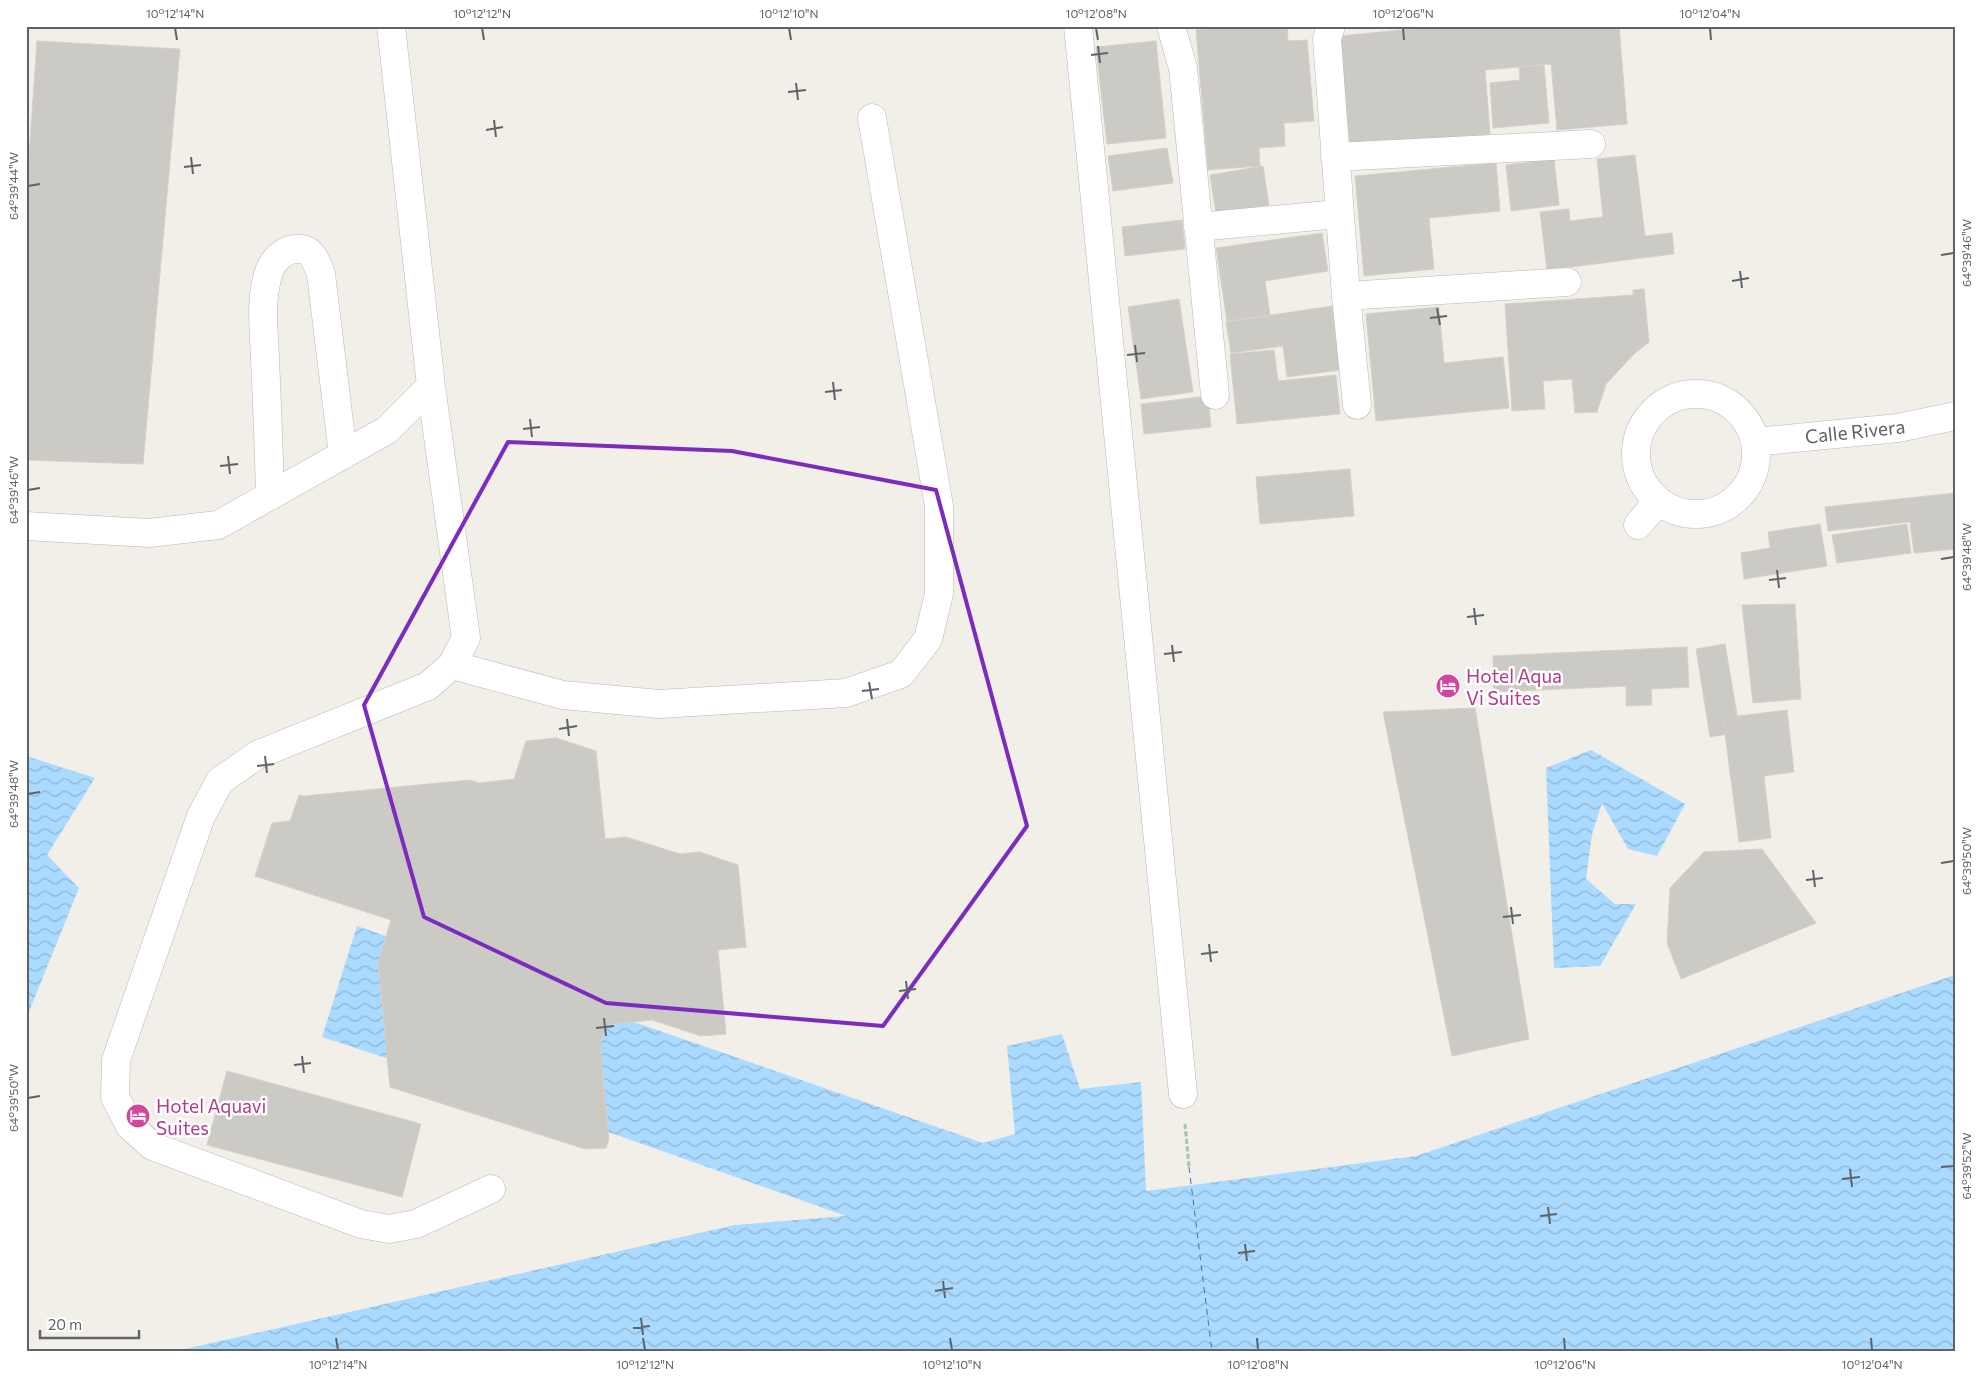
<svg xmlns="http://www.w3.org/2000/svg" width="1981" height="1378" font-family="Commissioner,sans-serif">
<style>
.water{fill:url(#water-waves)}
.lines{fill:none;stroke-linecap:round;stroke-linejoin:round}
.ferry{stroke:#4174aa;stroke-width:1;stroke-dasharray:6 5;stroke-linecap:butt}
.building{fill:#cccac5;stroke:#d6d1c6}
.minor-casing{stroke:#b5b8bc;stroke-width:29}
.path{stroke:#9cc7a9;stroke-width:3;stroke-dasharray:5 2.5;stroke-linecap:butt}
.minor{stroke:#fff;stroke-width:28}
.marked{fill:none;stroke:#7b2cbf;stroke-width:4;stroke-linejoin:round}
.ticks{fill:none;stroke:#5f6368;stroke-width:2}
.labels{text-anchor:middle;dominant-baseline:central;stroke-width:5;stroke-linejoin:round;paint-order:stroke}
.street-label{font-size:19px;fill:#5f6368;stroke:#fff}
.hotel-label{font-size:19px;fill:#b23c85;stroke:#fff;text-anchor:start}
.neatline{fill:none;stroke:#5f6368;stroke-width:2}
.ticks-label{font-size:12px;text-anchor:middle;fill:#5f6368}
</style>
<defs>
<pattern id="water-waves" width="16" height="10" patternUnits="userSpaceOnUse" patternTransform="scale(1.25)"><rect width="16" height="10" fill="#aadaff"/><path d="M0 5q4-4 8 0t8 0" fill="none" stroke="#8eb4d2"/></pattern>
</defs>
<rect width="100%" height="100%" fill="#f1efe8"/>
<path class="water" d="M1591,750L1685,804L1657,856L1628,849L1602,803L1592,834L1586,879L1615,904H1636L1600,966L1554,968L1546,768Z
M26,756L95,778L47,855L79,888L26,1019Z
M357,926L983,1143L1015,1134L1007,1046L1062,1034L1080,1089L1141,1082L1146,1191L1416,1156L1955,975V1352H172L735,1225L846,1216L580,1122L322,1037Z"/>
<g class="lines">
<path class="ferry" d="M1189,1167L1212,1352"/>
</g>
<path class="building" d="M1241,26H1287L1288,41L1307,40L1314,121L1284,123L1285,146L1259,148L1260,166L1208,170L1196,30Z
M1442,26H1619L1627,124L1557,130L1551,64L1485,70L1490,134L1350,146L1340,36Z
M37,41L180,49L143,464L26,460V199Z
M1156,41L1166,138L1107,144L1096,47Z
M1544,65L1549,123L1493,128L1490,83L1520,80L1519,67Z
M1167,148L1173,183L1113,191L1108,156Z
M1635,155L1645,236L1672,233L1674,254L1547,270L1540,212L1569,209L1570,221L1603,217L1597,159Z
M1554,159L1559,205L1511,211L1506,165Z
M1496,163L1500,211L1429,218L1434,269L1364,276L1355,176Z
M1263,166L1269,205L1216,213L1210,175Z
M1182,220L1185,249L1125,256L1122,227Z
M1322,233L1328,271L1265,281L1270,315L1227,321L1216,248Z
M1644,289L1649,342L1634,354L1606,384L1597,412L1575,413L1572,379L1543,381L1545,409L1512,411L1505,304L1633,295V290Z
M1179,299L1193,392L1141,399L1128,307Z
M1332,306L1341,370L1287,377L1283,346L1231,353L1226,322Z
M1439,307L1444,363L1503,357L1509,408L1376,421L1366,314Z
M1274,350L1278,381L1336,375L1340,414L1237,424L1230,354Z
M1208,396L1211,427L1144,434L1141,404Z
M1350,469L1354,516L1260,524L1256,477Z
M1955,493V549L1914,553L1910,522L1828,531L1825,507Z
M1820,524L1827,566L1744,579L1741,553L1770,548L1768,532Z
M1907,524L1911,553L1837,563L1832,535Z
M1795,604L1801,699L1753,703L1742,605Z
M1725,644L1740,732L1710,737L1696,649Z
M1687,647L1689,687L1651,689L1652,705L1626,706V686L1494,692L1493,656Z
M1475,708L1529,1039L1452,1056L1383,712Z
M1787,710L1794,772L1764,776L1771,838L1739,842L1723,718Z
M556,738L596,751L605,839L626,837L680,854L700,852L738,865L746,947L718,950L726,1034L701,1036L652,1020L606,1025L600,1045L609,1139L606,1148L585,1149L390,1087L378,962L391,920L255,876L272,823L290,821L299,795L304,796L470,780L479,783L514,779L526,741Z
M1762,849L1816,923L1681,979L1667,943L1670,888L1704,852Z
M227,1071L421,1124L402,1197L207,1145Z"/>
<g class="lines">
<defs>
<path id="minor" d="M391,26L431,386L466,638L452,665L428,686L257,755L220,781L201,816L116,1060L115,1097L130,1126L152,1146L361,1224L389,1229L416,1224L491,1189
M1078,26L1183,1094
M1171,26L1183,68L1215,395
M1331,26L1327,39L1346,296L1357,405
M1335,157L1591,144
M1198,227L1339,214
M1346,296L1567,282
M1636 454a60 60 0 1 1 120 0a60 60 0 1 1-120 0Z
M1755,442L1898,428L1955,416
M270,496C269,450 267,404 265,358C264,332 260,301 268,275C272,260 285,247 301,249C313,250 317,264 321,274L343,455
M1638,525L1658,501
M26,526L149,533L218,525L387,430L431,386
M452,665L563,695L659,704L846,693L901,674L928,639L939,594V506L872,118"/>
</defs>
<use href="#minor" class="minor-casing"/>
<path class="path" d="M1185,1124L1189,1167"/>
<use href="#minor" class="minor"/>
</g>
<path class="marked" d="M508,442L732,451L936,490L1027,826L883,1026L606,1003L424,917L364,705Z"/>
<path class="ticks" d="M175,28L177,40M482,28L484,40M789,28L791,40M1096,28L1098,40M1403,28L1404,40M1710,28L1711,40M1098,46L1100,63M1091,55L1108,53M796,83L798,100M788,92L806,90M494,120L496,137M486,130L503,127M191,157L193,174M184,167L201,165M28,186L40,184M1941,255L1954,253M1740,271L1742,288M1732,281L1749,278M1437,308L1440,325M1430,318L1447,316M1135,345L1137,362M1127,355L1145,353M833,382L835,400M825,392L842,390M530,419L532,437M523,429L540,427M228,456L230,474M220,466L238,464M28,490L40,488M1941,559L1954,557M1777,570L1779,588M1769,580L1786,578M1474,608L1476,625M1467,617L1484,615M1172,645L1174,662M1164,654L1182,652M869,682L872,699M862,691L879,689M567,719L569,736M559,729L577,726M265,756L267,773M257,766L274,764M28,794L40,792M1941,863L1954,861M1813,870L1815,887M1806,880L1823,878M1511,907L1513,924M1503,917L1521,915M1209,944L1211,962M1201,954L1218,952M906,981L908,999M899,991L916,989M604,1018L606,1036M596,1028L614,1026M302,1056L304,1073M294,1065L311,1063M28,1098L40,1096M1941,1167L1954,1166M1850,1169L1852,1187M1842,1179L1860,1177M1548,1207L1550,1224M1540,1216L1557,1214M1245,1244L1247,1261M1238,1253L1255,1251M943,1281L945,1298M935,1291L953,1288M641,1318L643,1335M633,1328L650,1326M336,1338L338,1350M643,1338L645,1350M950,1338L952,1350M1257,1338L1258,1350M1564,1338L1565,1350M1871,1338L1872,1350"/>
<defs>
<symbol id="hotel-disc" viewBox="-11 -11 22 22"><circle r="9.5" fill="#d1479c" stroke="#fff"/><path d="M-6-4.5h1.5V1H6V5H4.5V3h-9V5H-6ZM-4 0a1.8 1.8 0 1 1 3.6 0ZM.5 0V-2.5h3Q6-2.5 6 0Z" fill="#fff"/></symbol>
</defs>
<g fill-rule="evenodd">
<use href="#hotel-disc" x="1434" y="672" width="28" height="28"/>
<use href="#hotel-disc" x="124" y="1102" width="28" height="28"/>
</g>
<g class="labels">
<g class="street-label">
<text transform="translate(1855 431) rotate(-6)">Calle Rivera</text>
</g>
<g class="hotel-label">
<text x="1466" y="675">Hotel Aqua<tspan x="1466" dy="22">Vi Suites</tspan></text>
<text x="156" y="1105">Hotel Aquavi<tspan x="156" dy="22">Suites</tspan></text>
</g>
</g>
<rect width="1981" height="1378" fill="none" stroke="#ffffff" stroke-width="55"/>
<path d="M40 1330v8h99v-8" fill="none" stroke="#5f6368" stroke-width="2.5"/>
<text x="48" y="1330" font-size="15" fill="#5f6368" stroke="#ffffff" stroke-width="4" paint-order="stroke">20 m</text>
<rect x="28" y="28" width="1926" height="1322" class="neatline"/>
<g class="ticks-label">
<text x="175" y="18">10°12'14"N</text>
<text x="482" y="18">10°12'12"N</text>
<text x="789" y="18">10°12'10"N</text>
<text x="1096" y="18">10°12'08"N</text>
<text x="1403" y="18">10°12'06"N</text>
<text x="1710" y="18">10°12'04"N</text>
<text transform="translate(14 186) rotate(-90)" y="4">64°39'44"W</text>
<text transform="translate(1967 253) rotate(-90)" y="4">64°39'46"W</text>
<text transform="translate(14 490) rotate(-90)" y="4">64°39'46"W</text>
<text transform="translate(1967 557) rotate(-90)" y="4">64°39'48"W</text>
<text transform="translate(14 794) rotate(-90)" y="4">64°39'48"W</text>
<text transform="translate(1967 861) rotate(-90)" y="4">64°39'50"W</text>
<text transform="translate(14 1098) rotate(-90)" y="4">64°39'50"W</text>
<text transform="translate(1967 1166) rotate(-90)" y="4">64°39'52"W</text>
<text x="338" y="1369">10°12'14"N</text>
<text x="645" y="1369">10°12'12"N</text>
<text x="952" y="1369">10°12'10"N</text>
<text x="1258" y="1369">10°12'08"N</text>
<text x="1565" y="1369">10°12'06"N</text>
<text x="1872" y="1369">10°12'04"N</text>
</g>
</svg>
